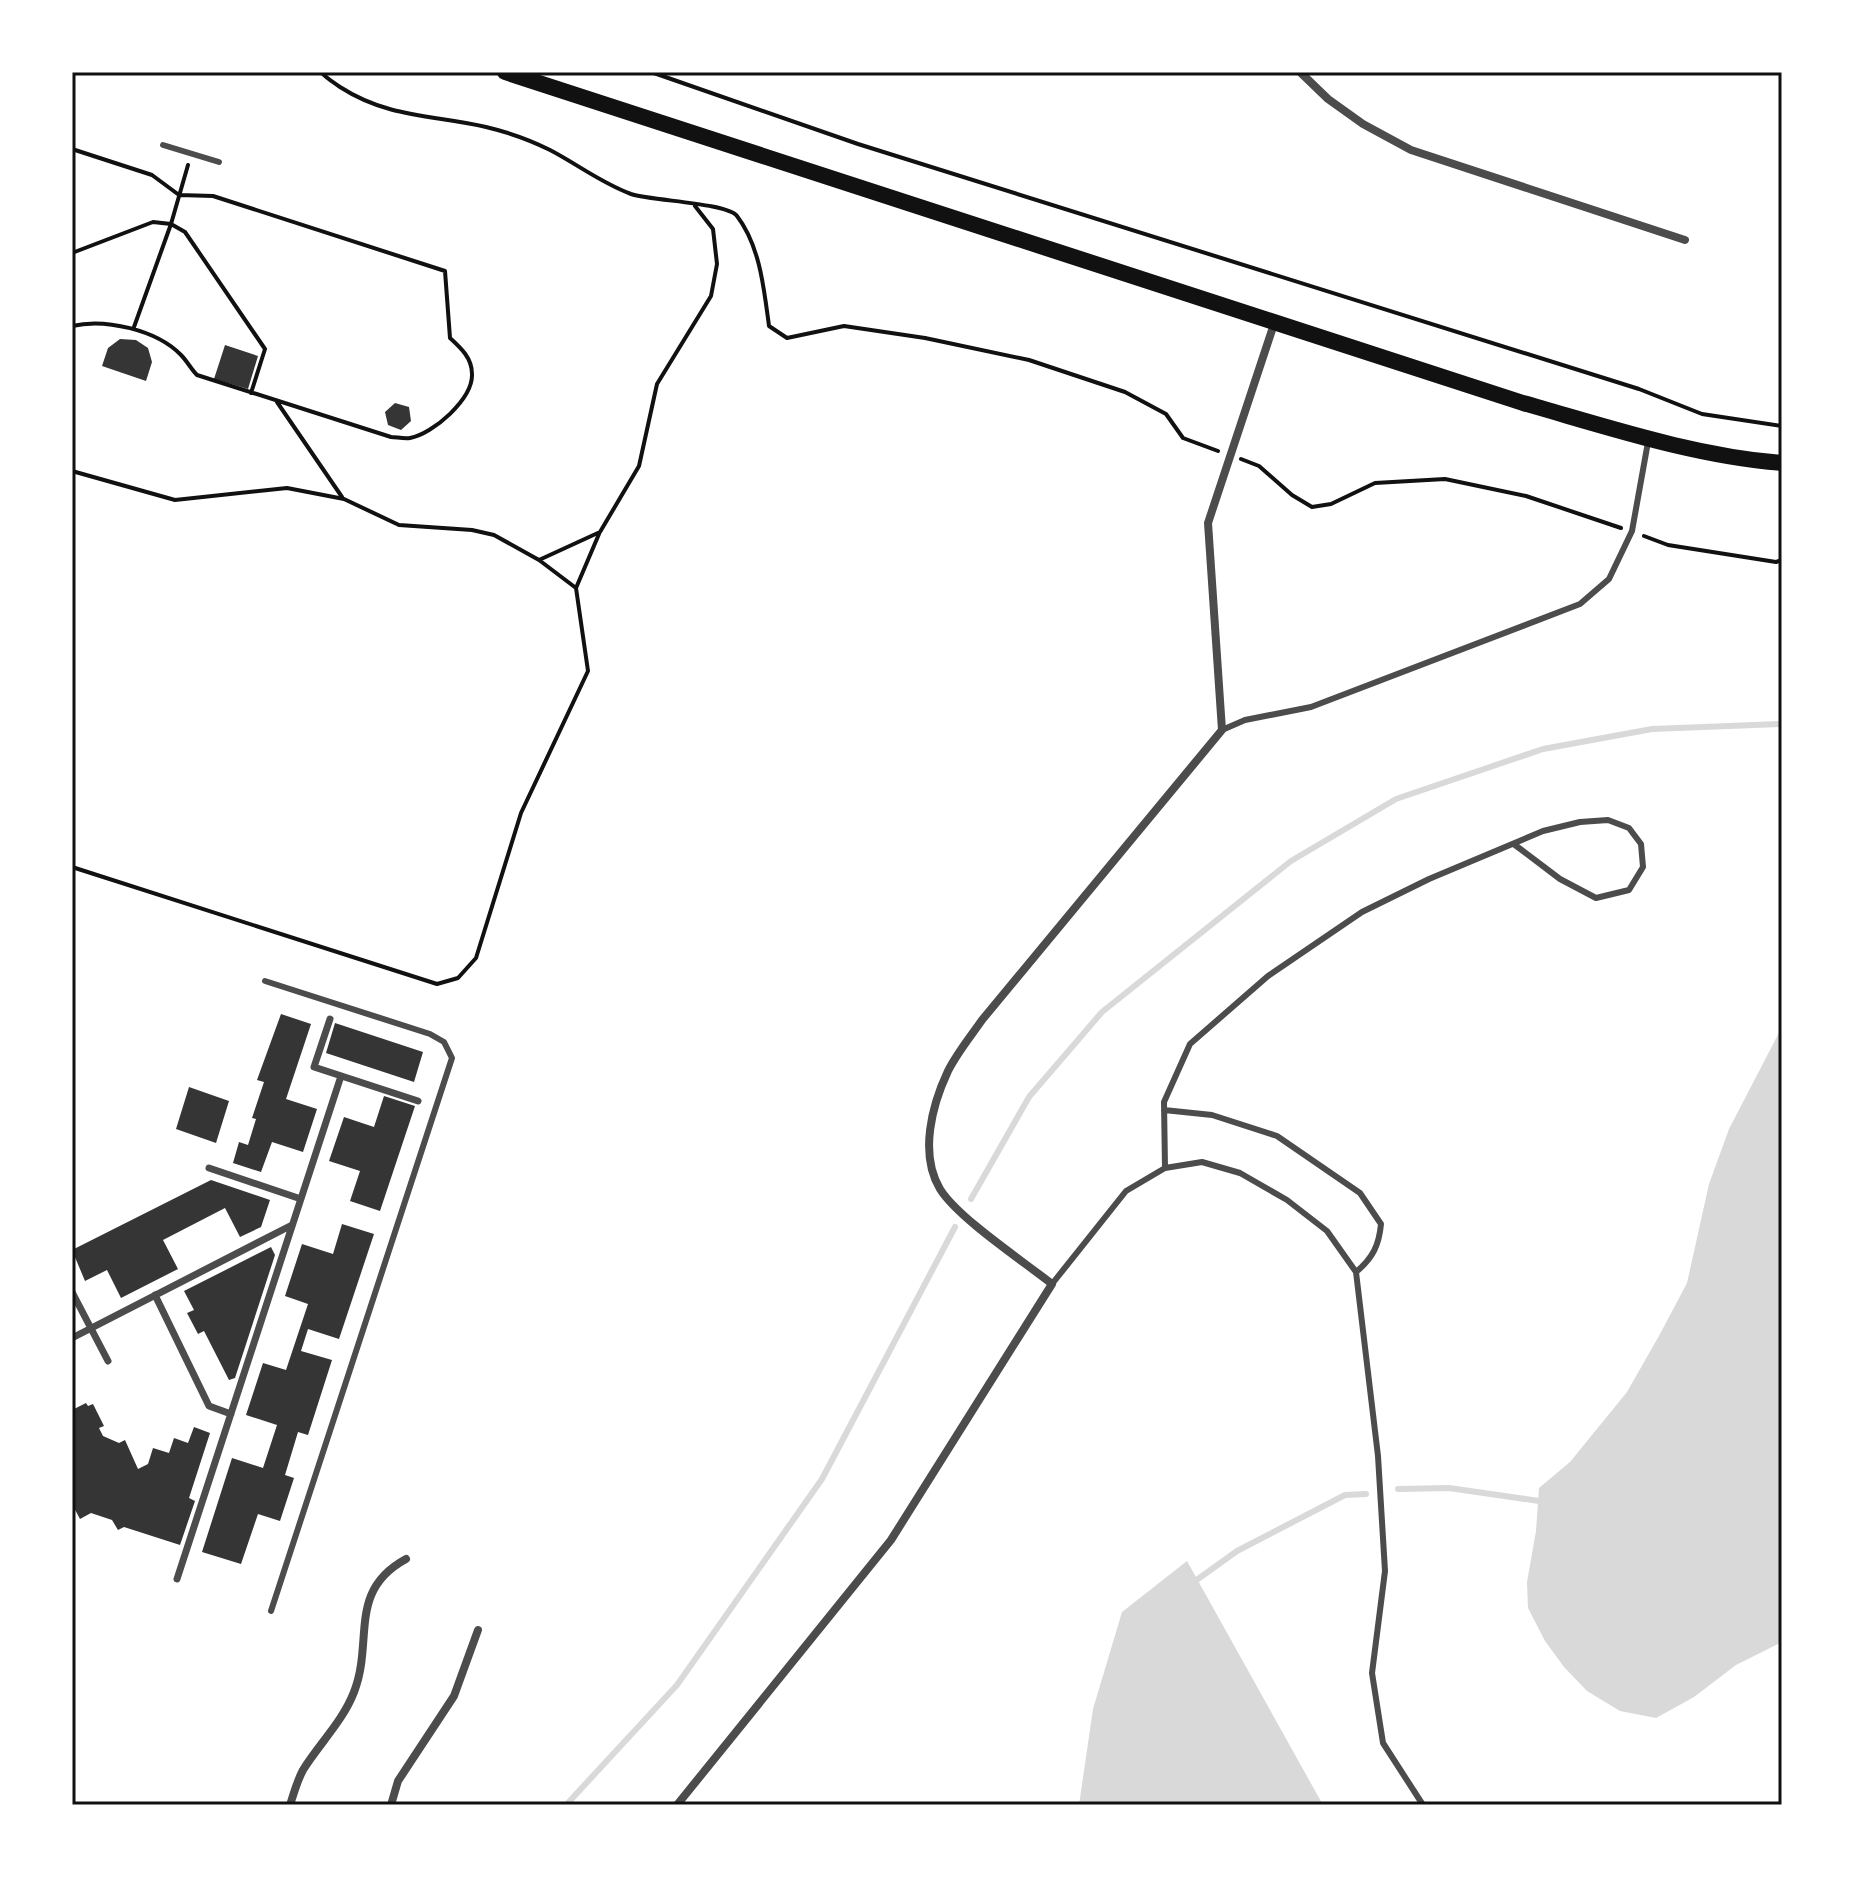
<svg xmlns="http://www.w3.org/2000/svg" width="1854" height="1877" font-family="'PT Sans Narrow',sans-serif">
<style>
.water{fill:#d9d9d9}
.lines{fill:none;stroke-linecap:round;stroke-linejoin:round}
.stream{stroke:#d9d9d9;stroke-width:6}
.building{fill:#353535}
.path{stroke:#111;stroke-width:4}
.service{stroke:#4c4c4c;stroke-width:6}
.pedestrian{stroke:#4c4c4c;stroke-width:7}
.minor{stroke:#4c4c4c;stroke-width:8}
.secondary{stroke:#111;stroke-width:16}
.neatline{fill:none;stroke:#111;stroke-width:3}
</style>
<rect width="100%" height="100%" fill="#fff"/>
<path class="water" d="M1782,1027V1642L1736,1665L1694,1697L1656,1718L1620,1711L1587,1691L1564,1667L1545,1641L1528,1608L1527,1582L1536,1531L1539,1488L1570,1462L1627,1392L1660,1334L1687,1283L1709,1184L1729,1129Z
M1187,1561L1323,1805H1079L1093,1709L1122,1612Z"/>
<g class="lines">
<path class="stream" d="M971,1199L1029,1097L1102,1012L1291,861L1396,799L1543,749L1652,729L1782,724
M1398,1489L1449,1488L1539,1501
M1198,1579L1237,1551L1345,1495L1366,1494
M566,1805L677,1685L822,1479L955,1227"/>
</g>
<path class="building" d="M120,339L136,340L148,348L152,362L146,381L102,366L108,348Z
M225,345L258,356L248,389L214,379Z
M395,403L409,407L411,421L401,430L388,425L385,412Z
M281,1014L311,1024L286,1099L317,1109L303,1152L272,1142L261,1172L233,1163L239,1142L248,1145L256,1119L252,1118L264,1082L257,1080Z
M335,1023L423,1052L414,1082L326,1053Z
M189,1087L229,1101L216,1143L176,1129Z
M384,1096L415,1106L380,1211L350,1201L360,1171L329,1161L344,1117L374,1127Z
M211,1180L270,1200L261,1227L240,1237L225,1208L163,1240L178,1269L121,1298L107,1270L85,1281L72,1250Z
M342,1224L374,1234L339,1339L308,1329L301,1351L332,1360L308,1435L298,1432L285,1475L294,1478L280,1521L258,1514L241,1564L202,1552L232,1458L263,1468L277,1425L246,1415L263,1363L286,1370L308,1304L285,1296L302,1244L333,1254Z
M271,1247L275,1255L235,1378L229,1380L204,1331L198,1334L187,1313L194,1310L184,1291Z
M86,1403L88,1406L93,1404L104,1426L99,1428L103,1436L119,1443L125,1440L138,1469L148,1464L153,1448L169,1453L174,1438L188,1443L194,1427L210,1433L189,1498L195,1501L180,1545L124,1527L118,1530L112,1520L91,1513L80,1519L72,1504V1410Z"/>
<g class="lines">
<path class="path" d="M321,72C326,78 333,82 340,87C388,118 434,115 486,127C507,132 532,141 550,150C577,164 601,183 631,194C653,201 727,203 737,216C760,246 764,289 769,326L787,338L844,326L925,338L1029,360L1125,392L1166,414L1183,438L1218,451
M651,72L858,144L1639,389L1702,414L1782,426
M72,149L152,175L179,195L213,196L445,271L450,338C461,348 472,358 472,374C473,399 433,434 410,438C404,439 396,437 391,437L197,375C191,369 187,361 181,355C157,330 105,318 72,326
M72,253L153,222L171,224L185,232L265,349L251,393
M134,327L171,224L188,165
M277,402L342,497
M1241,459L1259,466L1292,495L1312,507L1331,504L1375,483L1445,479L1526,496L1621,528
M72,471L175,500L287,488L344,499L399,525L472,530L494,535L539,560L600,532L639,466L657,384L711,296L717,264L713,229L695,206
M1644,536L1668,545L1776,562L1782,560
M576,588L599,534
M72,867L437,984L458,978L476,958L521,813L588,671L576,588L539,560"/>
<path class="service" d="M163,145L219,162
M1222,730L1245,720L1311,707L1580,604L1609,579L1632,531L1648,442
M265,981L430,1034L444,1042L452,1058L271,1611
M1164,1110L1212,1115L1277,1136L1360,1193L1381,1224C1379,1245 1373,1258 1356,1272
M1165,1168L1164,1102L1190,1044L1268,976L1362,912L1429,879L1543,831L1580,822L1608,820L1629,828L1641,844L1643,867L1629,890L1596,898L1560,879L1515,845
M1052,1284L1126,1191L1165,1168L1202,1162L1240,1173L1287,1200L1327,1231L1356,1272L1378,1456L1385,1571L1372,1673L1383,1743L1423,1805"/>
<path class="pedestrian" d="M330,1019L314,1067L418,1101
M209,1168L301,1199
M72,1292L108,1361
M155,1295L209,1406L231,1414
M72,1338L292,1225
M177,1579L341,1076"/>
<path class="minor" d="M1300,72L1328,99L1363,124L1411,150L1685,240
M290,1805C294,1793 297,1781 303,1770C319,1744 343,1721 354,1692C374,1641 347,1591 406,1559
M391,1805L398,1781L454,1696L478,1630
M677,1805L891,1540L1052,1284C1023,1261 958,1218 940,1189C919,1154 932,1105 948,1071C957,1053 971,1036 982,1020L1222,730L1208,523L1274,324"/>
<path class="secondary" d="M505,72L1523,403C1608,427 1694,456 1782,463"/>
</g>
<rect width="1854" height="1877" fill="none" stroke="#ffffff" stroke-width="148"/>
<rect x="74" y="74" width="1706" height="1729" class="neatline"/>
</svg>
